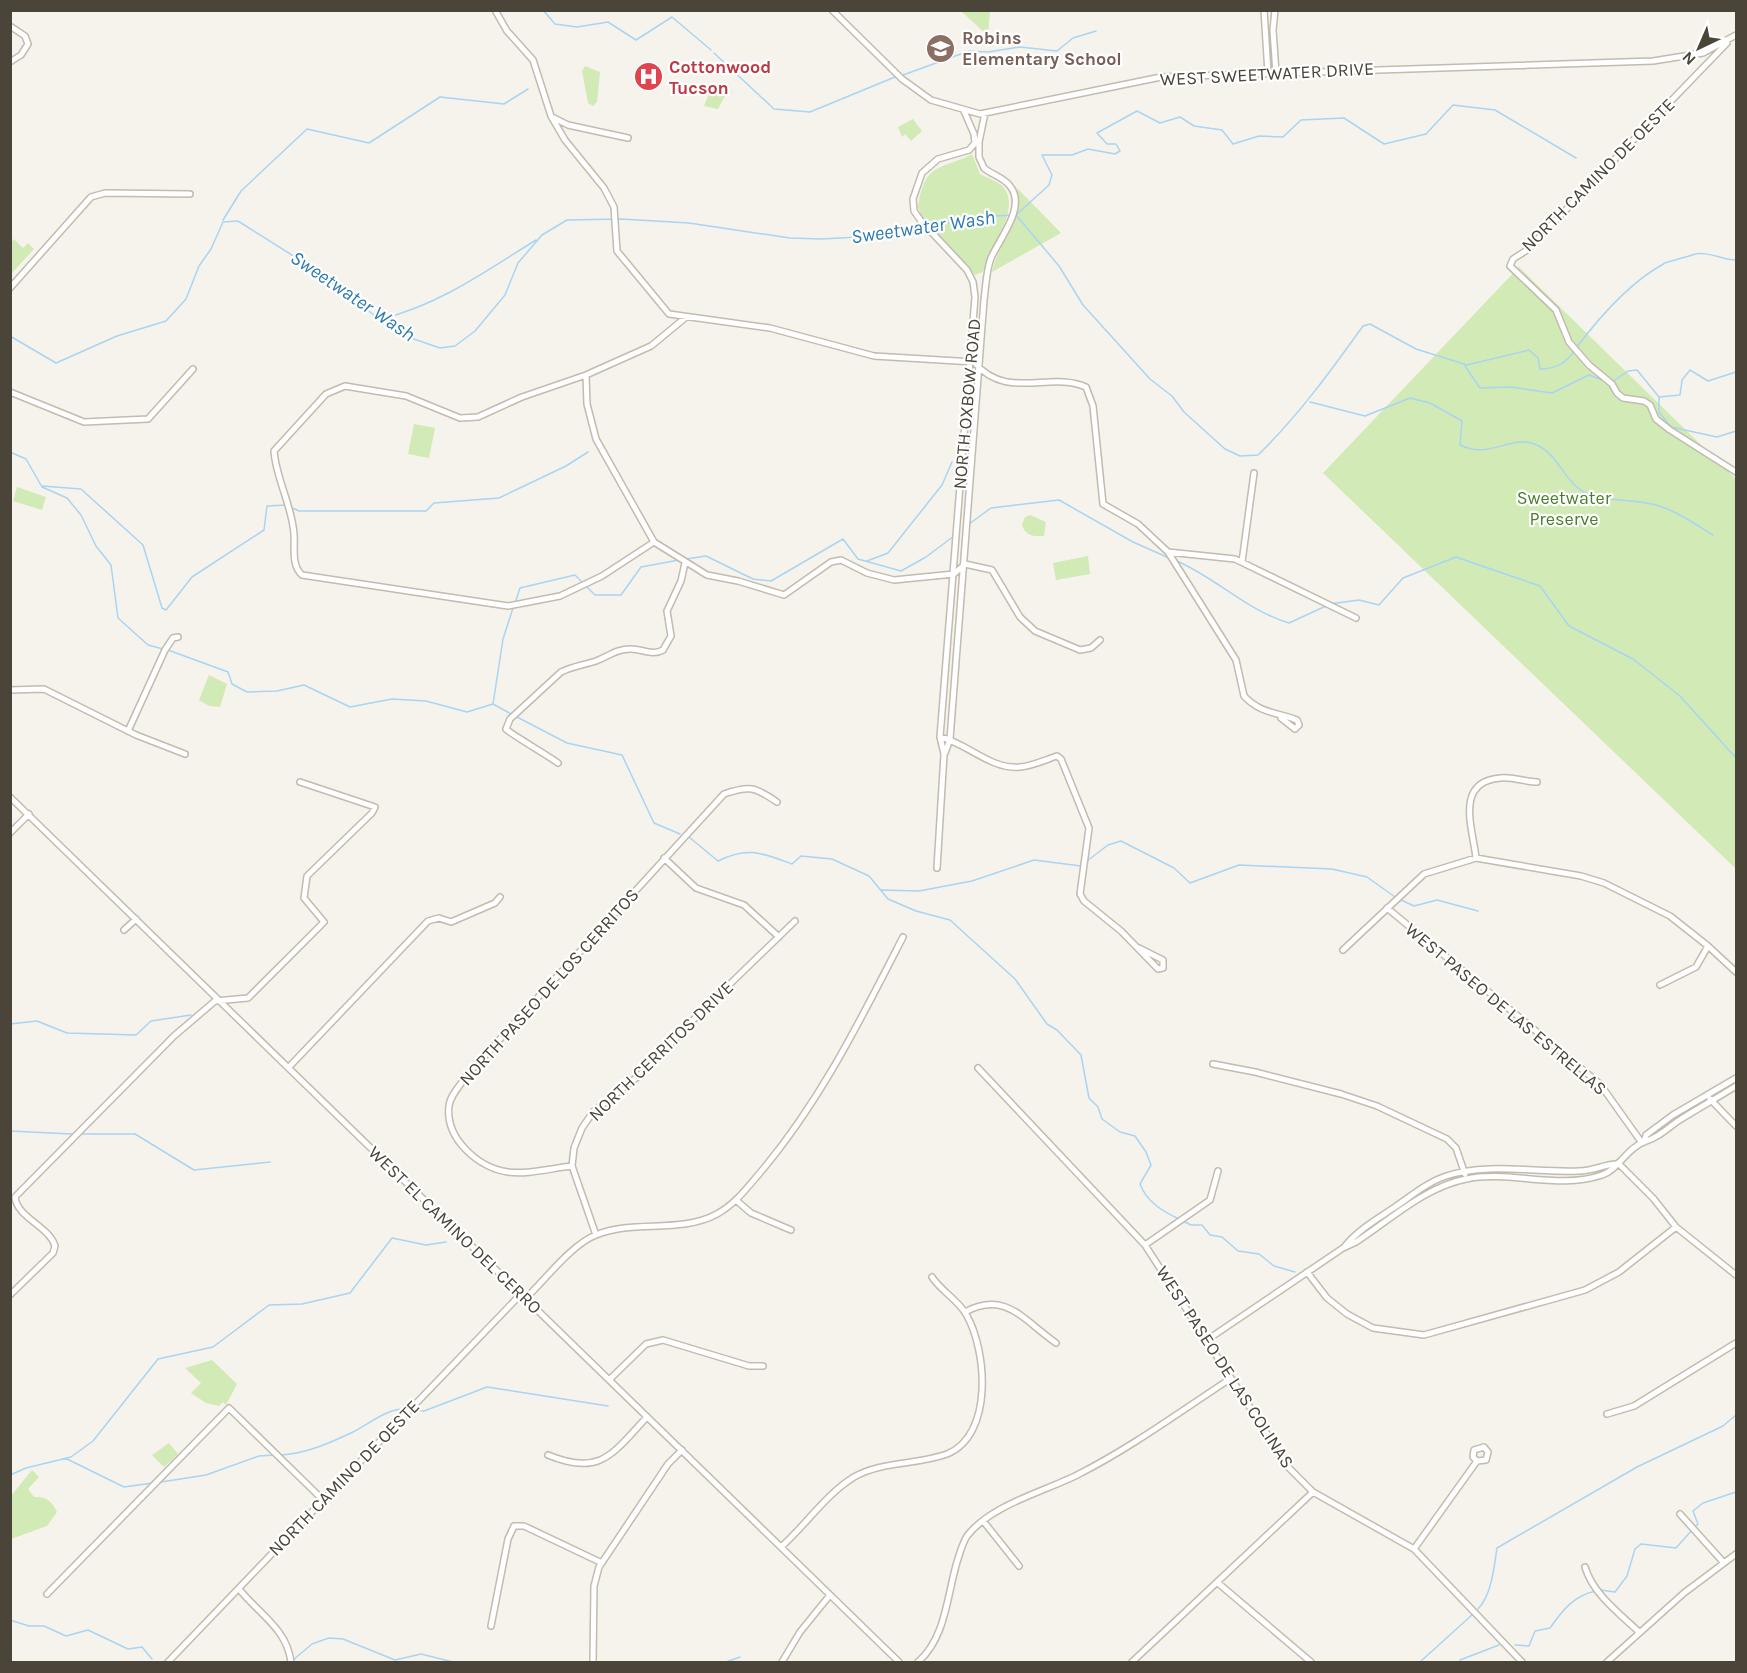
<svg xmlns="http://www.w3.org/2000/svg" width="1747" height="1673" font-family="Karla,sans-serif">
<style>
.green{fill:#d2eab5}
.lines{fill:none;stroke-linecap:round;stroke-linejoin:round}
.stream{stroke:#a9d4f2;stroke-width:1.5}
.minor-casing{stroke:#c2bbae;stroke-width:8}
.minor{stroke:#fff;stroke-width:5}
.labels{text-anchor:middle;dominant-baseline:central;stroke-width:4.5;stroke-linejoin:round;paint-order:stroke}
.education-label{font-size:18px;font-weight:bold;fill:#785e54;stroke:#fff;text-anchor:start}
.health-label{font-size:18px;font-weight:bold;fill:#be3a42;stroke:#fff;text-anchor:start}
.street-label{font-size:18px;fill:#4b4439;stroke:#fff}
.park-label{font-size:18px;fill:#4a7f2a;stroke:#fff}
.water-label{font-size:20px;font-style:italic;fill:#2e7ab2;stroke:#fff}
</style>
<rect width="100%" height="100%" fill="#f6f3ec"/>
<path class="green" d="M961,11H990L988,36Z
M585,66L600,72L597,102L593,106L588,103L582,71Z
M710,91L725,96L718,109L704,106Z
M913,119L922,131L911,141L905,134L902,137L898,127Z
M972,154L980,174C987,178 1000,182 1004,188C1021,210 989,250 983,272L975,275L923,220L918,207C925,161 940,171 972,154Z
M1017,188L1061,233L992,272C998,241 1024,220 1017,188Z
M14,239L23,248L28,243L34,249L11,274V243Z
M1519,267L1736,479V869L1323,473Z
M414,424L435,428L429,458L408,454Z
M17,487L46,497L42,510L13,501Z
M1030,515L1046,522L1044,536C1033,537 1024,535 1022,524L1025,517Z
M1088,556L1090,574L1056,580L1053,563Z
M209,675L227,684L220,707L209,706L199,700Z
M212,1360L237,1384L226,1405L223,1402L219,1406L206,1403L191,1393L201,1383L185,1368Z
M169,1443L178,1454L164,1467L152,1455Z
M32,1470L39,1477L28,1489L34,1497C46,1496 52,1501 57,1512L47,1526L11,1539V1496Z"/>
<g class="lines">
<path class="stream" d="M543,10L555,24L577,27L608,22L636,40L672,17L711,50
M714,53L774,109L810,112L895,77
M903,75L969,51L988,52L1020,47L1057,51L1073,38L1096,31
M1016,215L1049,185L1052,175L1042,155H1072L1088,149L1115,154L1120,151L1116,144H1107L1097,133L1137,111L1160,123L1180,117L1194,126L1222,130L1233,144L1259,136L1283,137L1301,120L1344,118L1384,144L1426,134L1453,105L1495,110L1576,158
M223,220L241,191L307,129L369,143L440,97L504,104L528,89
M931,227L972,217L1016,215L1059,266L1083,305L1150,379L1172,396L1184,412L1225,449L1240,456L1258,455C1298,416 1330,372 1363,326L1370,324L1416,349L1467,365L1529,350L1538,358L1540,369C1556,369 1566,363 1575,350
M381,319C439,305 486,271 536,240
M10,336L56,363L117,336L166,321L186,299L199,266L211,249L223,222L238,221L303,262L374,315L408,337L440,348L455,346L475,331L505,295L518,263L542,235L567,220L621,219L689,223L790,238L821,239L897,235L926,228
M1577,347C1601,315 1630,282 1665,263C1667,262 1687,257 1692,255C1708,250 1721,260 1736,260
M1465,366L1480,388L1511,387L1552,393L1589,375L1605,381
M1612,382L1628,371L1637,370L1659,397L1680,395L1682,380L1690,370L1708,381L1736,372
M1659,397V412L1671,427L1717,437L1736,431
M1310,402L1365,416L1410,398L1430,403L1462,421L1460,445C1488,459 1509,437 1531,443C1559,450 1562,483 1588,494C1608,502 1635,499 1656,505C1677,511 1695,524 1713,535
M10,452L26,459L42,487L67,498L81,515L96,546L111,565L118,618L148,645L163,649
M42,486L81,489L143,545L162,608L166,610L192,577L264,530L267,506L286,505
M290,507L299,511H426L434,503L499,498L566,466L588,452
M969,524L991,508L1059,500L1133,542L1169,558
M686,559L706,556L753,579L771,581L843,539L858,559L901,571L926,557L954,536
M867,561L888,553L942,485L952,462
M1177,561C1216,578 1248,611 1289,623L1326,606
M515,603L520,588L575,575L595,595H621L641,567L679,560
M1330,604L1359,600L1379,605L1403,578L1456,557L1540,586L1569,626L1633,659L1680,696L1736,758
M168,650L228,672L232,684L247,692L277,691L304,685L350,707L392,699L426,701L467,712L493,704L511,714
M493,704L503,639L513,608
M515,716L567,743L622,755L654,823L680,834
M689,837L718,861C748,846 762,853 792,864L801,856L832,859L869,876L888,899L916,911L950,920L1015,979L1047,1024L1057,1030L1081,1055L1089,1098L1098,1107L1102,1119L1120,1132L1135,1136L1146,1152L1151,1165L1140,1184C1147,1202 1162,1211 1179,1219
M1087,861L1108,845L1121,841L1174,868L1190,883L1239,865L1332,869L1367,877L1395,897
M881,890L919,891L972,881L1034,860L1081,866
M1399,899L1414,906L1437,900L1478,911
M10,1024L37,1021L67,1033L136,1035L151,1021L191,1015
M10,1131L72,1134
M80,1134H135L194,1170L270,1162
M1183,1221L1191,1225H1202L1210,1235L1222,1237L1238,1251L1259,1254L1274,1266L1295,1272
M413,1410L424,1411L487,1387L608,1406
M280,1455C305,1454 330,1443 353,1432C371,1423 388,1407 409,1409
M65,1458L124,1487L153,1483
M10,1475L26,1468L71,1457L93,1441L158,1359L213,1347L269,1305L302,1304L350,1293L392,1238L426,1245L446,1242
M161,1482L206,1475L259,1456L275,1455
M1696,1526L1698,1524L1693,1511L1703,1503L1736,1492
M1601,1590L1615,1592L1627,1576L1635,1549L1641,1544L1676,1548L1692,1530
M1478,1609C1492,1594 1494,1567 1497,1548L1637,1467L1723,1426L1736,1415
M10,1620L29,1626H44L66,1636L88,1630L128,1649L142,1647L152,1659
M1515,1645L1529,1646L1535,1631L1550,1628C1562,1611 1574,1595 1596,1591
M293,1660L312,1644L329,1638L343,1639L395,1660L421,1654L453,1662
M726,1662L740,1657
M1420,1662L1473,1614
M1461,1662L1460,1660L1499,1645"/>
<defs>
<path id="minor" d="M495,10L507,31L533,60L551,116L565,140L604,188L614,207L617,251L669,314L770,328L874,356L974,362C1006,401 1050,371 1086,387L1093,406L1103,504L1138,524L1168,552L1236,660L1244,696C1261,714 1277,712 1297,720L1299,725L1295,729L1281,718
M832,10L902,79L931,100L980,114L1161,77L1653,61L1703,53L1736,35
M1264,10L1268,73
M1275,10L1273,30L1276,73
M10,26L25,36L28,44L21,55L10,62
M1727,43L1527,250L1513,259L1510,266L1556,310L1569,342L1589,365L1612,384L1617,393L1623,398L1644,401L1650,405L1656,419L1670,430L1736,472
M552,117L568,125L628,138
M10,288L91,197L105,193L190,194
M586,375L587,404L596,439L654,542L707,575L738,581L784,595L831,562L841,560L867,573L894,580L954,574L965,564L992,570L1020,617L1035,631L1080,650L1091,648L1100,640
M10,392L84,422L148,419L193,369
M654,542L602,576L560,596L508,606L302,575C291,565 295,548 294,534C292,505 276,479 274,451L326,394L345,386L406,396L460,418L478,417L522,397L586,375L651,346L685,318
M1168,552L1235,559L1356,618
M1242,562L1254,473
M10,690L44,689L136,735L185,754
M128,731L165,650L173,638L178,637
M940,737C967,743 991,770 1020,767C1032,766 1045,760 1057,756L1061,759L1089,828L1080,894L1084,901L1121,931L1158,969L1163,968V960L1139,948
M945,753L950,739L984,300C986,286 986,271 991,258C999,239 1027,207 1010,186C1003,177 992,175 984,168L979,157V142L985,113
M558,763C550,757 509,733 506,729L510,719L561,672C573,666 584,665 596,661C609,656 616,649 631,649C642,649 653,656 663,650L671,636L667,611L681,581L685,563
M10,797L899,1662
M10,833L29,814
M664,858L696,888L744,905L779,937
M1476,858C1473,829 1454,782 1500,778C1511,776 1525,782 1537,782
M937,868L944,754L940,737L975,297L973,282L967,270L921,221L914,211L913,199L922,173L938,159L969,150L975,143L974,134L964,111
M1387,908L1600,1084L1642,1143
M124,930L136,919
M1343,950L1424,874L1476,858L1581,876L1604,883L1670,916L1708,946L1736,972
M1660,985L1696,967L1708,946
M1213,1064L1255,1072L1341,1094L1377,1106L1447,1139L1456,1148L1465,1174
M289,1067L428,921L439,918L451,922L495,903L500,897
M978,1068L1145,1245L1289,1468L1313,1492L1414,1549L1522,1662
M1710,1099L1736,1126
M1644,1142L1646,1135L1673,1115L1736,1078
M1618,1163L1653,1198L1676,1227L1736,1275
M572,1166C552,1168 527,1175 508,1172C478,1168 445,1138 449,1106C450,1095 462,1083 468,1074L724,794C750,785 755,787 777,802
M737,1201L751,1213L791,1230
M596,1235L572,1166L574,1148L582,1128L593,1112L641,1074L699,1014L795,921
M1145,1245L1210,1200L1218,1171
M1345,1246C1358,1230 1377,1219 1395,1207C1411,1196 1428,1182 1446,1176C1488,1162 1537,1173 1579,1171C1592,1171 1603,1165 1615,1164
M1307,1272L1327,1298L1347,1314L1373,1328L1424,1335L1585,1290L1619,1272L1676,1227
M10,1295L53,1253L55,1246C49,1226 17,1218 15,1197L174,1036L215,1001L248,998L324,922L304,898L307,876L372,813L375,807L300,782
M526,1298C545,1280 572,1244 596,1235C634,1219 680,1234 717,1214C735,1204 746,1189 759,1174C820,1102 860,1021 903,937
M965,1312C1006,1290 1024,1321 1056,1343
M1207,1340L1343,1248L1356,1242C1390,1220 1425,1187 1466,1179C1510,1170 1559,1190 1602,1175C1618,1170 1627,1148 1644,1142C1660,1136 1664,1131 1678,1121C1697,1109 1717,1098 1736,1086
M609,1380L646,1344L663,1340L749,1366H763
M1607,1414L1634,1406L1736,1343
M548,1455C601,1477 613,1453 647,1417
M1680,1514L1724,1563
M984,1522L1019,1566
M781,1547C805,1526 826,1494 854,1477C882,1461 917,1465 947,1454C994,1435 987,1350 966,1314C958,1300 941,1291 932,1277
M1414,1549L1477,1461L1486,1460L1488,1452L1484,1447L1474,1450L1473,1457L1477,1461
M1585,1567C1593,1594 1619,1613 1639,1632
M1218,1583L1311,1662
M239,1589C259,1614 287,1629 291,1662
M47,1594L229,1408L322,1499
M491,1626L508,1539L514,1526H524L602,1563
M168,1662L521,1294
M593,1662L594,1586L599,1567L668,1464L682,1450
M782,1662L800,1632L830,1595
M918,1662C946,1638 947,1595 957,1562C960,1553 962,1544 967,1536C992,1504 1044,1492 1079,1474C1132,1447 1181,1411 1230,1379
M1132,1662L1313,1492
M1607,1662L1684,1593L1736,1554"/>
</defs>
<use href="#minor" class="minor-casing"/>
<use href="#minor" class="minor"/>
</g>
<defs>
<symbol id="school-disc" viewBox="-11 -11 22 22"><circle r="9.5" fill="#8d6e63" stroke="#fff"/><path d="M0-5L7-2L0 1L-7-2ZM-4 1L0 2.5L4 1V4Q0 6-4 4Z" fill="#fff"/></symbol>
<symbol id="hospital-disc" viewBox="-11 -11 22 22"><circle r="9.5" fill="#e0444e" stroke="#fff"/><path d="M-5-5h3v3.5h4V-5h3V5h-3V1.5h-4V5h-3Z" fill="#fff"/></symbol>
</defs>
<g fill-rule="evenodd">
<use href="#school-disc" x="924" y="32" width="33" height="33"/>
<use href="#hospital-disc" x="632" y="60" width="33" height="33"/>
</g>
<g class="labels">
<g class="education-label">
<text x="962" y="38">Robins<tspan x="962" dy="21">Elementary School</tspan></text>
</g>
<g class="health-label">
<text x="669" y="67">Cottonwood<tspan x="669" dy="21">Tucson</tspan></text>
</g>
<g class="street-label">
<text transform="translate(1267 74) rotate(-3)">WEST SWEETWATER DRIVE</text>
<text transform="translate(1598 175) rotate(-45)">NORTH CAMINO DE OESTE</text>
<text transform="translate(967 404) rotate(-85)">NORTH OXBOW ROAD</text>
<text transform="translate(549 987) rotate(-48)">NORTH PASEO DE LOS CERRITOS</text>
<text transform="translate(1506 1009) rotate(40)">WEST PASEO DE LAS ESTRELLAS</text>
<text transform="translate(661 1051) rotate(-44)">NORTH CERRITOS DRIVE</text>
<text transform="translate(455 1230) rotate(44)">WEST EL CAMINO DEL CERRO</text>
<text transform="translate(1225 1367) rotate(57)">WEST PASEO DE LAS COLINAS</text>
<text transform="translate(344 1478) rotate(-46)">NORTH CAMINO DE OESTE</text>
</g>
<g class="park-label">
<text x="1564" y="498">Sweetwater<tspan x="1564" dy="21">Preserve</tspan></text>
</g>
<g class="water-label">
<text transform="translate(923 227) rotate(-8)">Sweetwater Wash</text>
<text transform="translate(353 296) rotate(34)">Sweetwater Wash</text>
</g>
</g>
<rect width="1747" height="1673" fill="none" stroke="#4b4439" stroke-width="24"/>
<g transform="translate(1699 48) rotate(224)" stroke="#ffffff" stroke-width="4.5" paint-order="stroke">
<path d="M0-4.5L10 22L0 15L-10 22Z" fill="#4b4439"/>
<text y="-9" font-size="16" font-weight="bold" text-anchor="middle" fill="#4b4439">N</text>
</g>
</svg>
